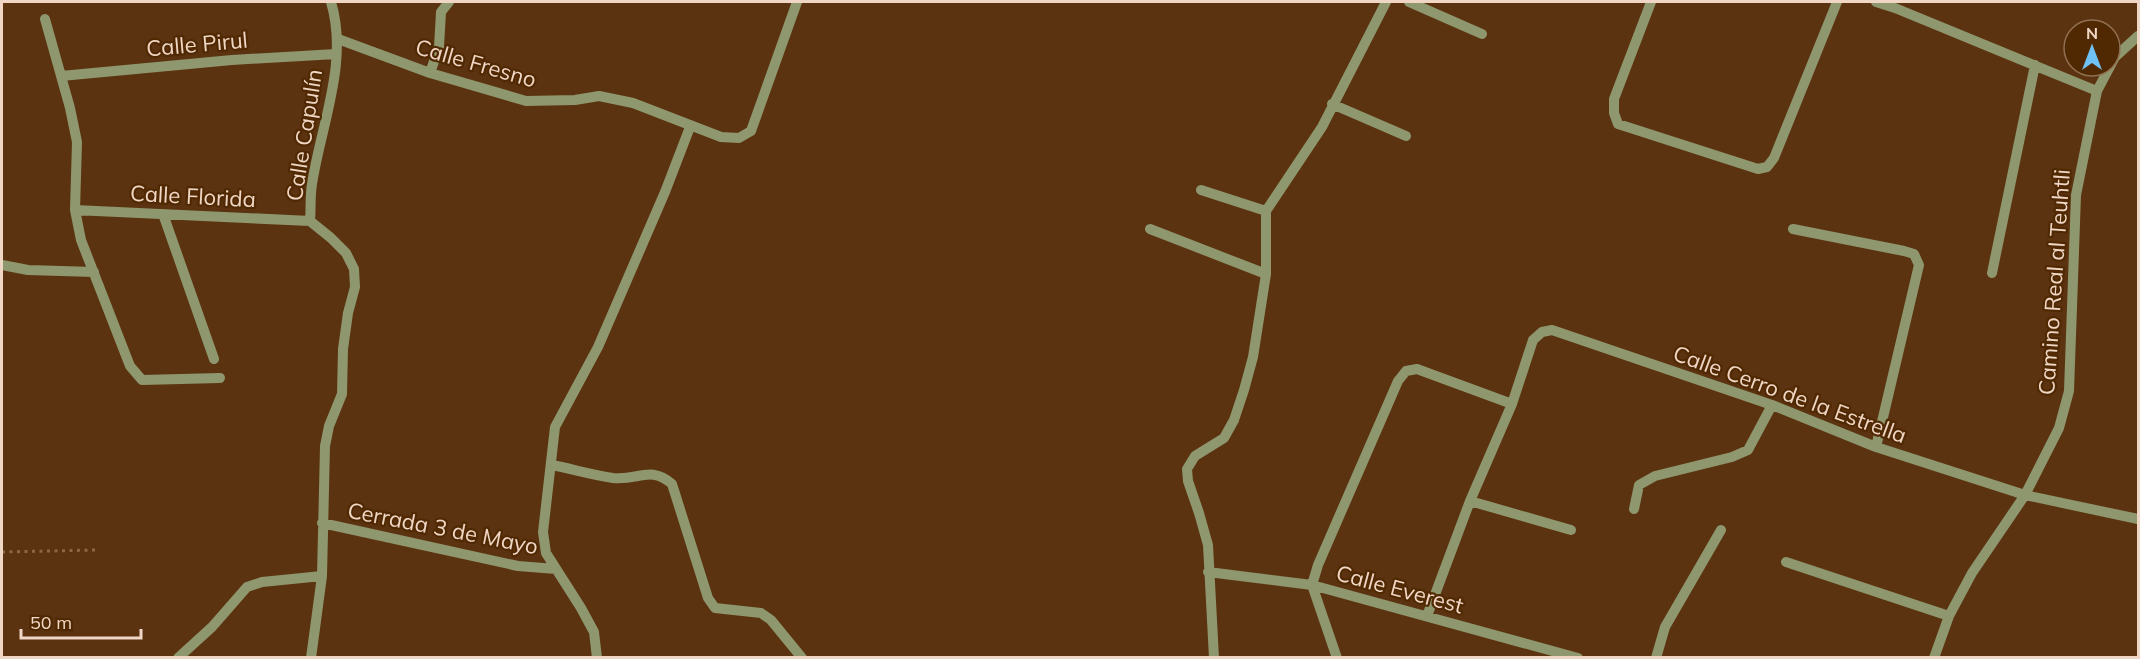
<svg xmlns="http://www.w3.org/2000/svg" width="2140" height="659" font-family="Mulish,sans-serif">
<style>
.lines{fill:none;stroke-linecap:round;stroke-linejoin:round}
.path{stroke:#8a6749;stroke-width:3;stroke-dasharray:3 4.5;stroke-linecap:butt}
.minor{stroke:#8e976d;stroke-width:10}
.labels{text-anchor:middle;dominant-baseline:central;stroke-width:4.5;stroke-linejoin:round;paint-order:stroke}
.street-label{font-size:22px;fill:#f0d7c5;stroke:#502903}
</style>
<rect width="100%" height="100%" fill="#5b3310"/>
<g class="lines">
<path class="path" d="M2,552L97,550"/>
<path class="minor" d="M1409,2L1482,34
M1651,2L1614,99V113L1618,124L1758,169L1767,167L1774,158L1837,2
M1876,2L1895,8L2097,91
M45,19L70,108L77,142L75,210L81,240L130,366L142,380L220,378
M338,39L430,73L526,101L575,100L599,96L633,103L721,137L739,138L751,131L797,2
M430,73L439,47L441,12L449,2
M61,76L232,60L336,54
M1332,104L1406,136
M1201,190L1266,211
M75,210L310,221
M1266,211L1322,127L1386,2
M163,214L214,359
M1150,229L1266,274
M1793,229L1904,251L1914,254L1919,265L1876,447
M2,265L28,270L94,272
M1992,273L2035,65
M552,465C572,469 593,475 613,478C638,481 650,465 672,484L708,598L715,608L761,613L771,620L802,658
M1470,501L1571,530
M1634,509L1639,485L1655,476L1732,457L1748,450L1772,405
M322,523L518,566L556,569
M1786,562L1949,616
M1208,572L1312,585L1578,658
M1427,616L1470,501L1512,404L1533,340L1542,332L1552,330L1772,405L1876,447L2025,495L2138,519
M178,658L212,627L247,587L262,582L322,576
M311,658L322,576L325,446L329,426L342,394L343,349L348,313L355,287L354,269L346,253L331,238L310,221C311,209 310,196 312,184C321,125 349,62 331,2
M597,658L594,632L581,608L546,553L543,532L555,427L598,347L665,192L690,127
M1214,658L1208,545L1199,513L1188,481L1187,469L1195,456L1224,438L1234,420L1244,390L1253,357L1266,274V211
M1337,658L1312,585L1318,565L1398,381L1406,371L1417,369L1512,404
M1656,658L1665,627L1721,530
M1934,658L1949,616L1972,573L2025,495L2059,428L2069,391L2076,195L2097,91L2115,57L2138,36"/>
</g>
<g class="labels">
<g class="street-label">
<text transform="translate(197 44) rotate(-5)">Calle Pirul</text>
<text transform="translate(476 63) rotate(16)">Calle Fresno</text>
<text transform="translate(304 135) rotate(-81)">Calle Capulín</text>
<text transform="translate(193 196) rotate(3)">Calle Florida</text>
<text transform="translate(2054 282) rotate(-86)">Camino Real al Teuhtli</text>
<text transform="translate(1790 394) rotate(20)">Calle Cerro de la Estrella</text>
<text transform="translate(443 528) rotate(11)">Cerrada 3 de Mayo</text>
<text transform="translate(1400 589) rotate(15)">Calle Everest</text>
</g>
</g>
<rect width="2140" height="659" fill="none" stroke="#f0d7c5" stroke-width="6"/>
<g transform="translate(2092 48)"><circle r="28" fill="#502903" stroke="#906f51" stroke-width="1.5"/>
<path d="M0-4.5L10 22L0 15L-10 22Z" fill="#70c1f4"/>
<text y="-9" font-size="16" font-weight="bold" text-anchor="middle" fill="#f0d7c5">N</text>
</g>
<path d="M21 629v9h120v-9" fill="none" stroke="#f0d7c5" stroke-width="3"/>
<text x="30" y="629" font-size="18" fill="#f0d7c5" stroke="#502903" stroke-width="4.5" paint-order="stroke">50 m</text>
</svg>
